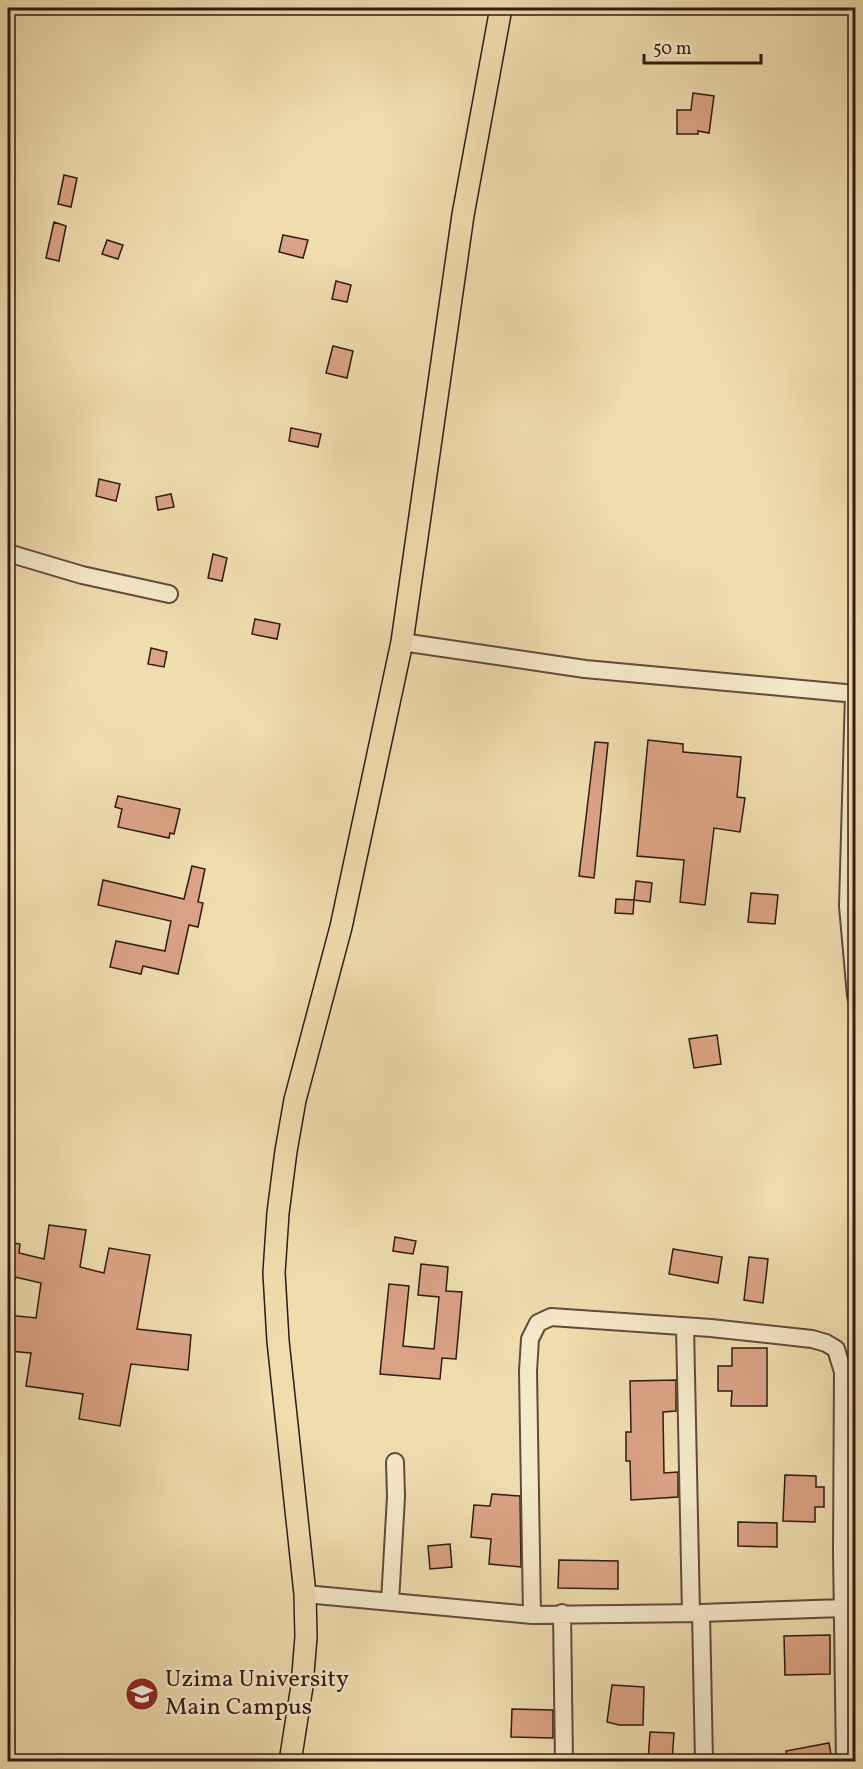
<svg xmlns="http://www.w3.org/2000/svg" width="863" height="1769" font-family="Vollkorn,serif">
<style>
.building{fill:#dba386;stroke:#301a11;stroke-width:1.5}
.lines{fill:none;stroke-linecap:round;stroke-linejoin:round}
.minor-casing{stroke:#604b38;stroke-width:20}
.major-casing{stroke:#301a11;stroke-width:24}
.minor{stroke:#f5e9cb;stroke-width:16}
.major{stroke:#efddaf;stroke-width:21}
.labels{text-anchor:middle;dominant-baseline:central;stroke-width:4.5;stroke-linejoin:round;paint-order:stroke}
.poi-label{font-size:24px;fill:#301a11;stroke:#f5e9cb;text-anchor:start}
</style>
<rect width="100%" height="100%" fill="#efddaf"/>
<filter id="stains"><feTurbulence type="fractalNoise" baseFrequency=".00333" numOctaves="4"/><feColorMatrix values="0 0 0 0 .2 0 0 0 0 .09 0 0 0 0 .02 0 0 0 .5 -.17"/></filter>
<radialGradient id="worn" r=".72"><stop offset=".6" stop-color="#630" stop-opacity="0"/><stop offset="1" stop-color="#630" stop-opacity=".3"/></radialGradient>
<path class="building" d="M693,93L714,96L709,133L698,131V134H677V110H691Z
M64,175L77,178L71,207L58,204Z
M54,222L66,226L59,261L46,258Z
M283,235L308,240L303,258L279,252Z
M107,240L123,245L118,259L102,254Z
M336,281L351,285L347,302L332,299Z
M333,346L353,351L347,378L326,373Z
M291,428L321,434L318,447L289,441Z
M99,479L120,484L116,501L96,496Z
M171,494L174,507L158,510L156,497Z
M213,554L227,558L222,581L208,578Z
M255,619L280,624L277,639L252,634Z
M151,648L167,652L164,667L148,664Z
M648,740L683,744V752L741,757L737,797L745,798L740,832L714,828L705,905L680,902L684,860L637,856Z
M595,742L608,743L594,878L579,876Z
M118,796L180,809L174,834L170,833L169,838L118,827L122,809L115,807Z
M192,866L205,869L198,902L203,903L198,927L189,925L178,974L143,966L141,974L110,967L116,941L165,951L171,921L98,905L103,880L184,899Z
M636,881L652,883L650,902L634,900Z
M751,893L778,895L775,924L748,922Z
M616,899L634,900L633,914L615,913Z
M717,1035L721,1064L694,1068L689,1039Z
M49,1225L86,1230L80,1267L104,1273L109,1248L150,1255L137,1329L191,1335L188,1370L131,1364L120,1426L79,1419L83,1394L26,1386L31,1353L8,1351V1315L36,1318L41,1283L15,1277V1279H8V1242L20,1244L19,1253L44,1259Z
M395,1237L416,1241L413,1254L393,1251Z
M673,1249L722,1257L718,1283L669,1274Z
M749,1257L768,1259L763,1303L744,1300Z
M421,1264L448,1267L446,1291L462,1292L456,1359L442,1358L440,1379L380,1374L389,1284L409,1286L403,1346L434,1349L439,1297L418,1295Z
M732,1348H767V1406H731L732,1391H718V1366H732Z
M676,1380V1411L663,1412L664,1473L678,1472V1497L631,1500L630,1461H626V1432H631L630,1381Z
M785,1475L816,1476V1487H824V1507H815V1522L783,1521Z
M492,1494L520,1496L521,1567L489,1564L491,1539L471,1537L474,1505L490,1506Z
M738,1522L777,1523V1547L738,1546Z
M450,1544L452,1567L430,1569L428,1546Z
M559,1560L618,1561V1589L558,1588Z
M830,1635V1674L785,1675L784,1636Z
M612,1685L644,1687L643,1725H619L607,1722Z
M512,1709L553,1710V1738L511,1737Z
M650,1732L674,1733L672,1761H648Z
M829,1743L832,1761H788L786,1751Z"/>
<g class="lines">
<defs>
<path id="minor" d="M8,553L82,575L169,594
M402,642L585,669L856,694
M854,694L848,906L856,996
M685,1327L691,1613
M305,1594L532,1615L701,1613L843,1608
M390,1602L396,1497L395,1462
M562,1613L564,1762
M701,1613L704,1762
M532,1615L528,1371L530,1339L538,1323L551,1317L711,1328L812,1339L826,1343L836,1349L843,1372L842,1551L845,1762"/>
<path id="major" d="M290,1762L302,1686L306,1637L305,1594L278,1341L274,1273L278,1213L286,1151L295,1100L341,927L402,642L463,215L501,8"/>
</defs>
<use href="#minor" class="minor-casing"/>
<use href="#major" class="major-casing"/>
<use href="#minor" class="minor"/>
<use href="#major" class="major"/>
</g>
<defs>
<symbol id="university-disc" viewBox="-11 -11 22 22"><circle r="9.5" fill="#8f2418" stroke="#f5e9cb"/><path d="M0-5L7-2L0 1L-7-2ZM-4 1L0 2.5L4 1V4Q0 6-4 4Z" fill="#fff"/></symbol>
</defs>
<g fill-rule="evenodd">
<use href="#university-disc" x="123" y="1675" width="38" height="38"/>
</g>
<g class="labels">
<g class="poi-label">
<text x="165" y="1680">Uzima University<tspan x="165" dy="28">Main Campus</tspan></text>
</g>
</g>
<rect width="863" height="1769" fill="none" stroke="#efddaf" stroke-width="30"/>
<rect x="9" y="9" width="845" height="1751" fill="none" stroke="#301a11" stroke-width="3"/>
<rect x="15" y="15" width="833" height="1739" fill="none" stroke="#301a11" stroke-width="1.5"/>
<path d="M644 54v9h117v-9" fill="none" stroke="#301a11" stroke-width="3"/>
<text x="653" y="54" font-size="18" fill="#301a11" stroke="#f5e9cb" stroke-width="4.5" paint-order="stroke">50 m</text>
<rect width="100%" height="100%" filter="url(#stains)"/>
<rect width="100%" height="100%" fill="url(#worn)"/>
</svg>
